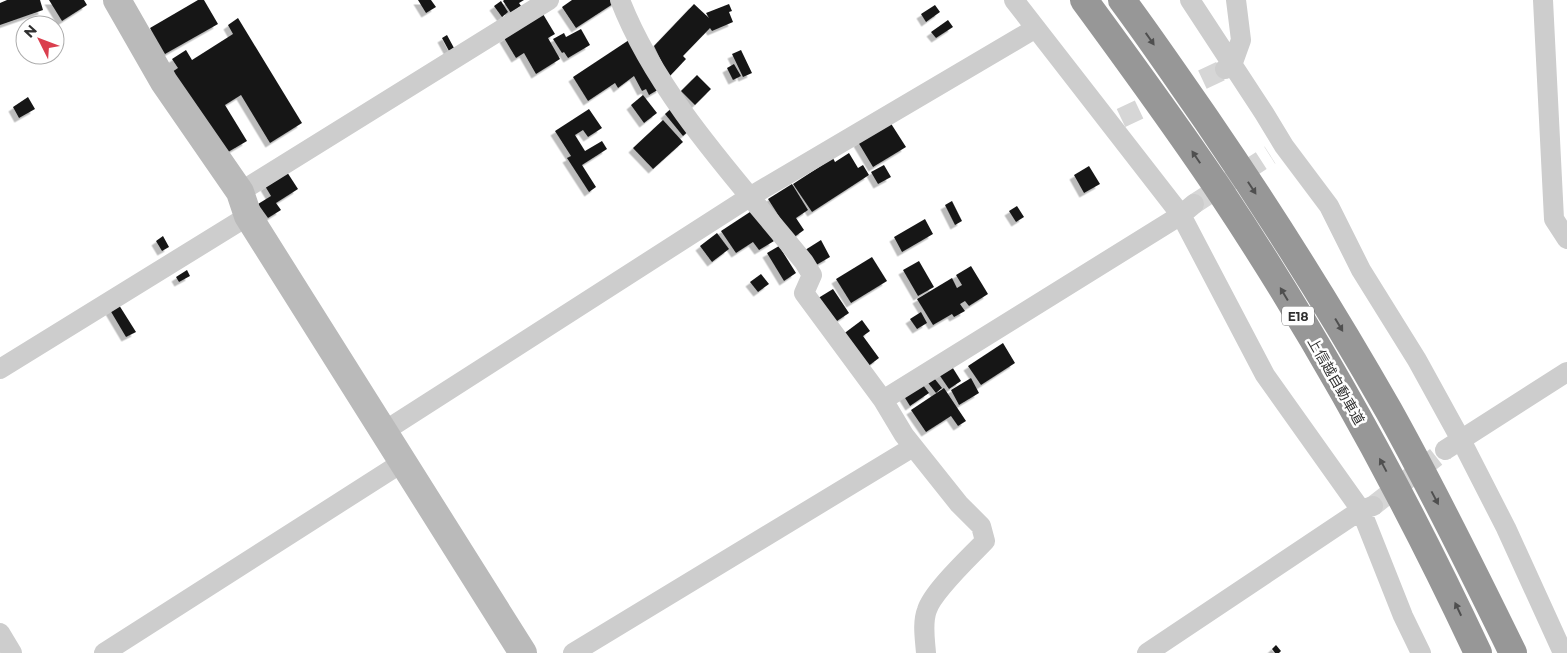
<svg xmlns="http://www.w3.org/2000/svg" width="1567" height="653" font-family="Montserrat,'Noto Sans JP',sans-serif">
<style>
.building{fill:#171717;filter:url(#shadow)}
.lines{fill:none;stroke-linecap:round;stroke-linejoin:round}
.street-tunnel{stroke:#d6d6d6;stroke-width:20;stroke-dasharray:20 10;stroke-linecap:butt}
.street{stroke:#cdcdcd;stroke-width:20}
.secondary{stroke:#bababa;stroke-width:28}
.highway{stroke:#979797;stroke-width:28}
.oneway{fill:#4f4f4f}
.labels{text-anchor:middle;dominant-baseline:central;stroke-width:5;stroke-linejoin:round;paint-order:stroke}
.shield{fill:#fff;stroke:#6e6e6e;stroke-width:1}
.shield-label{font-size:12px;font-weight:bold;fill:#303030}
.street-label{font-size:14px;fill:#303030;stroke:#fff}
</style>
<defs>
<filter id="shadow"><feDropShadow dx="-4.5" dy="4.5" stdDeviation="0" flood-color="#0004"/></filter>
</defs>
<rect width="100%" height="100%" fill="#fff"/>
<path class="building" d="M7,0H40L43,10L0,25V3Z
M49,0H84L87,5L62,21Z
M198,0H204L218,24L165,54L150,28Z
M418,0H431L436,7L426,13Z
M504,0H524L519,3L521,6L511,13L503,1Z
M572,0H619L576,28L562,7Z
M501,1L508,12L502,17L494,6Z
M694,4L709,18L706,13L729,4L732,11L729,12L733,22L712,31L710,28L683,56L686,59L669,77L654,46Z
M935,5L940,12L926,22L921,14Z
M543,14L555,34L548,38L560,59L536,74L524,53L516,58L504,38Z
M238,18L302,123L270,143L241,95L225,105L247,141L223,155L172,72L178,68L172,59L186,50L192,60L233,34L228,25Z
M948,20L953,27L936,38L931,32Z
M581,29L590,45L568,58L564,52L562,53L553,39L564,33L566,37Z
M447,35L454,48L449,51L442,38Z
M632,38L661,88L649,95L646,89L642,91L634,76L618,88L615,83L588,101L573,77Z
M741,50L752,73L743,77L732,54Z
M734,64L741,76L733,80L727,68Z
M697,75L711,89L695,105L681,91Z
M643,95L657,113L644,123L631,105Z
M28,97L35,109L19,118L13,107Z
M674,106L692,128L683,136L665,114Z
M589,109L602,128L588,137L583,130L575,135L585,151L602,141L607,149L582,165L596,187L589,192L567,158L571,156L555,131Z
M663,120L683,142L653,169L633,148Z
M890,122L906,147L873,167L858,142Z
M849,153L858,168L863,165L869,175L812,212L793,184L833,158L835,162Z
M884,165L891,177L878,184L871,172Z
M1089,166L1100,184L1084,193L1074,175Z
M287,172L298,189L276,203L281,210L268,218L258,204L271,196L265,186Z
M792,184L808,210L796,218L804,230L793,238L768,199Z
M952,201L962,221L955,225L945,205Z
M1017,206L1024,217L1016,222L1009,211Z
M753,210L774,241L759,250L753,242L736,253L721,231Z
M925,219L933,234L902,252L894,237Z
M717,233L729,249L712,262L700,246Z
M163,236L169,247L162,251L156,241Z
M821,240L830,257L811,268L802,252Z
M779,246L796,273L784,281L767,253Z
M872,257L887,281L851,303L836,279Z
M919,261L934,287L918,296L903,270Z
M971,266L988,294L969,306L965,301L960,304L965,311L954,317L952,314L933,325L917,299L952,278L957,288L962,285L956,275Z
M187,270L190,276L179,282L176,277Z
M761,274L769,284L758,292L750,282Z
M833,289L849,313L831,325L815,300Z
M119,305L136,332L126,337L110,310Z
M921,312L927,323L917,329L910,319Z
M862,320L870,331L863,336L879,358L867,367L842,335Z
M1003,343L1015,363L981,385L968,366Z
M951,365L961,381L949,389L938,373Z
M931,374L942,388L936,393L925,379Z
M971,378L979,393L959,405L951,390Z
M920,381L929,393L910,406L902,393Z
M944,388L966,421L958,426L951,416L926,432L911,410Z
M1276,645L1281,651L1279,653H1275L1272,649Z"/>
<g class="lines">
<path class="street-tunnel" d="M1121,118L1225,69
M1194,204L1270,155
M1373,506L1445,450"/>
<path class="street" d="M620,0C657,96 740,183 804,262L812,275L804,293L883,400L904,435L959,504L981,526L985,541C970,557 933,591 927,610C922,623 925,639 926,653
M1014,0L1181,215L1265,375L1361,510L1403,616L1421,653
M1190,0L1264,113L1284,146L1329,206L1361,270L1417,360L1461,440L1506,528L1563,653
M1543,0L1554,219L1567,239
M1225,69L1232,65L1241,40L1236,0
M240,192L549,0
M0,369L248,216
M883,400L1181,215L1194,204
M383,432L751,196L1036,28
M1445,450L1567,372
M0,633L12,653
M104,653L403,462
M573,653L913,447
M1147,653L1361,510L1373,506"/>
<path class="secondary" d="M117,0L164,82L240,192L248,216L523,653"/>
<path class="highway" d="M1084,0C1131,64 1178,128 1222,194C1319,340 1404,495 1478,653
M1122,0C1151,39 1178,79 1206,119C1271,214 1332,311 1389,411C1433,490 1473,571 1513,653"/>
</g>
<defs><path id="oneway-solid" d="M-6-.8H1V-3.2L6.5 0L1 3.2V.8H-6Z" transform="scale(1.25)"/></defs>
<g class="oneway">
<use href="#oneway-solid" transform="translate(1150 39) rotate(55)"/>
<use href="#oneway-solid" transform="translate(1196 157) rotate(-124)"/>
<use href="#oneway-solid" transform="translate(1252 188) rotate(57)"/>
<use href="#oneway-solid" transform="translate(1284 294) rotate(-121)"/>
<use href="#oneway-solid" transform="translate(1339 325) rotate(59)"/>
<use href="#oneway-solid" transform="translate(1383 465) rotate(-118)"/>
<use href="#oneway-solid" transform="translate(1435 498) rotate(62)"/>
<use href="#oneway-solid" transform="translate(1458 609) rotate(-115)"/>
</g>
<g class="labels">
<rect class="shield" x="1282" y="306.5" width="32" height="19" rx="4"/>
<g class="shield-label">
<text x="1298" y="316">E18</text>
</g>
<g class="street-label">
<text transform="translate(1336 381) rotate(60)">上信越自動車道</text>
</g>
</g>
<g transform="translate(40 40) rotate(312)"><circle r="24" fill="#ffffff" stroke="#acacac"/>
<path d="M0-4L9 19L0 12L-9 19Z" fill="#da3f4e"/>
<text y="-8" font-size="14" font-weight="bold" text-anchor="middle" fill="#303030">N</text>
</g>
</svg>
